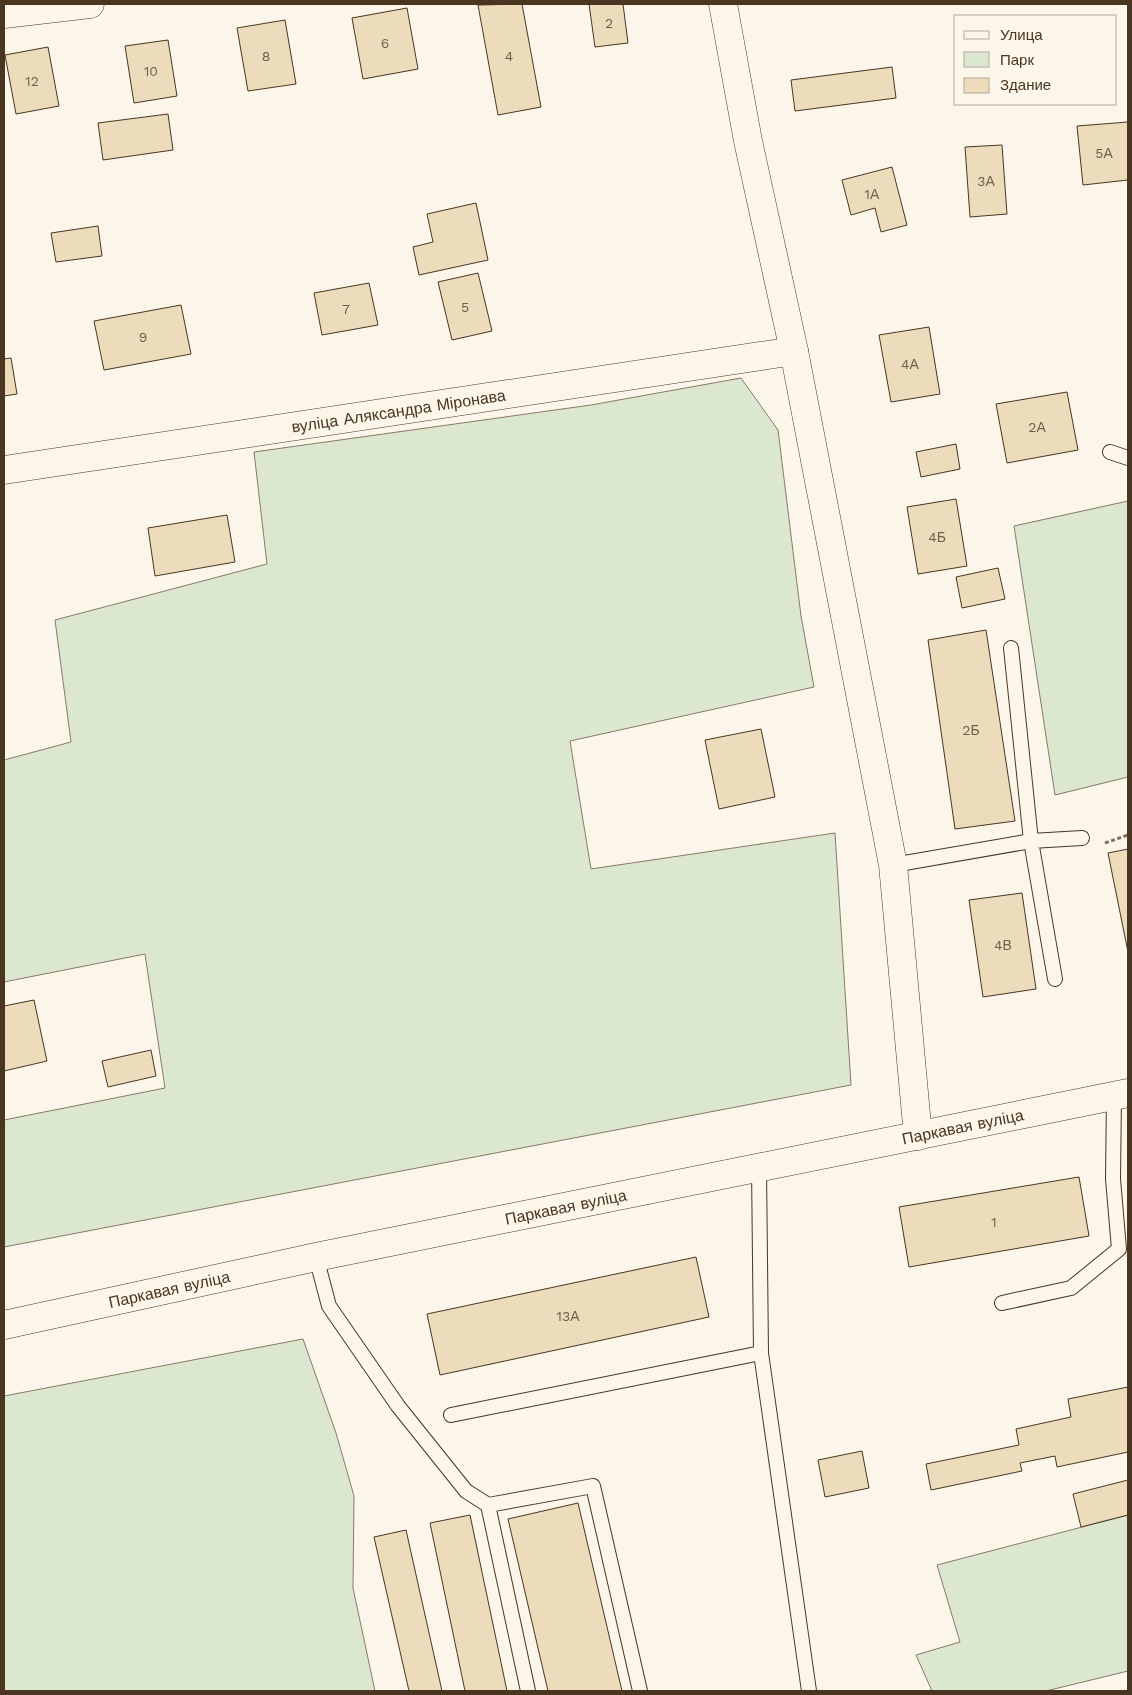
<svg xmlns="http://www.w3.org/2000/svg" width="1132" height="1695" font-family="'Work Sans',sans-serif">
<style>
.green{fill:#dce7d0;stroke:#887966}
.building{fill:#ecdcbc;stroke:#4a3520}
.lines{fill:none;stroke-linecap:round;stroke-linejoin:round}
.lane-casing{stroke:#4a3520;stroke-width:16}
.street-casing{stroke:#4a3520;stroke-width:29}
.secondary-casing{stroke:#4a3520;stroke-width:29}
.path{stroke:#7f6f5c;stroke-width:3;stroke-dasharray:4 2.5;stroke-linecap:butt}
.lane{stroke:#fbf6e9;stroke-width:14}
.street{stroke:#fbf6e9;stroke-width:28}
.secondary{stroke:#fbf6e9;stroke-width:28}
.labels{text-anchor:middle;dominant-baseline:central;stroke-width:4;stroke-linejoin:round;paint-order:stroke}
.number-label{font-size:14px;fill:#725f47}
.street-label{font-size:16px;fill:#4a3520;stroke:#fbf6e9}
</style>
<rect width="100%" height="100%" fill="#fbf6e9"/>
<path class="green" d="M741,378L778,430L801,616L814,687L570,741L591,869L835,833L851,1085L4,1247V1120L165,1088L145,954L4,982V760L71,742L55,620L267,564L254,452L591,405Z
M1128,501V777L1055,795L1014,526Z
M303,1339L336,1433L354,1496L353,1588L375,1691H4V1396Z
M1128,1515V1671L1046,1691H932L916,1655L960,1642L937,1565Z"/>
<path class="building" d="M522,4L541,107L498,115L478,5Z
M589,4H623L628,43L595,47Z
M407,8L418,69L363,79L352,18Z
M285,20L296,84L248,91L237,28Z
M168,40L177,96L134,103L125,46Z
M48,47L59,106L16,114L5,55Z
M892,67L896,98L795,111L791,80Z
M168,114L173,150L103,160L98,123Z
M1128,122V180L1083,185L1077,126Z
M1002,145L1007,214L970,217L965,147Z
M892,167L907,225L881,232L875,208L851,215L842,180Z
M476,203L488,260L419,275L413,247L433,242L427,214Z
M98,226L102,256L56,262L51,233Z
M478,273L492,331L452,340L438,282Z
M369,283L378,325L322,335L314,293Z
M181,305L191,354L104,370L94,321Z
M929,327L940,394L891,402L879,335Z
M11,358L17,394L4,396V359Z
M1067,392L1078,450L1007,463L996,404Z
M956,444L960,469L921,477L916,452Z
M956,499L967,566L918,574L907,507Z
M227,515L235,562L155,576L148,528Z
M998,568L1005,599L962,608L956,577Z
M986,630L1015,821L955,829L928,640Z
M761,729L775,797L719,809L705,740Z
M1128,849V952L1108,853Z
M1022,893L1036,989L983,997L969,900Z
M34,1000L47,1061L4,1071V1006Z
M151,1050L156,1076L108,1087L102,1061Z
M1079,1177L1089,1236L909,1267L899,1207Z
M696,1257L709,1317L440,1375L427,1314Z
M1128,1387V1452L1057,1467L1055,1456L1020,1463L1022,1471L931,1490L926,1464L1019,1445L1016,1429L1071,1417L1068,1399Z
M862,1451L869,1488L825,1497L818,1460Z
M1128,1480V1515L1081,1527L1073,1494Z
M578,1503L622,1691H548L508,1519Z
M470,1515L507,1691H465L430,1523Z
M406,1530L442,1691H409L374,1537Z"/>
<g class="lines">
<defs>
<path id="lane" d="M1110,452L1128,458
M1011,648L1031,841L1055,979
M893,865L1031,841L1082,838
M759,1167L761,1353L809,1691
M316,1257L329,1306L398,1406L466,1491L488,1505L528,1691
M1002,1303L1071,1288L1119,1249L1113,1179L1114,1095
M451,1415L761,1353
M488,1505L593,1486L640,1691"/>
<g id="street">
<path d="M723,4L748,141L794,351L893,865L918,1136"/>
<path d="M4,14L90,4"/>
<path id="s1" d="M4,470L794,351"/>
</g>
<g id="secondary">
<path id="s2" d="M4,1325L316,1257L1128,1093"/>
</g>
</defs>
<use href="#lane" class="lane-casing"/>
<use href="#street" class="street-casing"/>
<use href="#secondary" class="secondary-casing"/>
<path class="path" d="M1105,843L1128,835"/>
<use href="#lane" class="lane"/>
<use href="#street" class="street"/>
<use href="#secondary" class="secondary"/>
</g>
<g class="labels">
<g class="number-label">
<text x="609" y="23">2</text>
<text x="385" y="43">6</text>
<text x="266" y="56">8</text>
<text x="509" y="56">4</text>
<text x="151" y="71">10</text>
<text x="32" y="81">12</text>
<text x="1104" y="153">5А</text>
<text x="986" y="181">3А</text>
<text x="872" y="194">1А</text>
<text x="465" y="307">5</text>
<text x="346" y="309">7</text>
<text x="143" y="337">9</text>
<text x="910" y="364">4А</text>
<text x="1037" y="427">2А</text>
<text x="937" y="537">4Б</text>
<text x="971" y="730">2Б</text>
<text x="1003" y="945">4В</text>
<text x="994" y="1222">1</text>
<text x="568" y="1316">13А</text>
</g>
<g class="street-label">
<text stroke="none"><textPath href="#s1" startOffset="399">вуліца Аляксандра Міронава</textPath></text>
<text stroke="none"><textPath href="#s2" startOffset="979">Паркавая вуліца</textPath></text>
<text stroke="none"><textPath href="#s2" startOffset="574">Паркавая вуліца</textPath></text>
<text stroke="none"><textPath href="#s2" startOffset="169">Паркавая вуліца</textPath></text>
</g>
</g>
<rect width="1132" height="1695" fill="none" stroke="#4a3520" stroke-width="10"/>
<rect x="954" y="15" width="162" height="90" fill="#fbf6e9" stroke="#b4a999"/>
<rect x="964" y="31" width="25" height="8" fill="#fbf6e9" stroke="#b4a999"/>
<text x="1000" y="40" font-size="15" fill="#4a3520">Улица</text>
<rect x="964" y="52" width="25" height="15" fill="#dce7d0" stroke="#b4a999"/>
<text x="1000" y="65" font-size="15" fill="#4a3520">Парк</text>
<rect x="964" y="78" width="25" height="15" fill="#ecdcbc" stroke="#b4a999"/>
<text x="1000" y="90" font-size="15" fill="#4a3520">Здание</text>
</svg>
